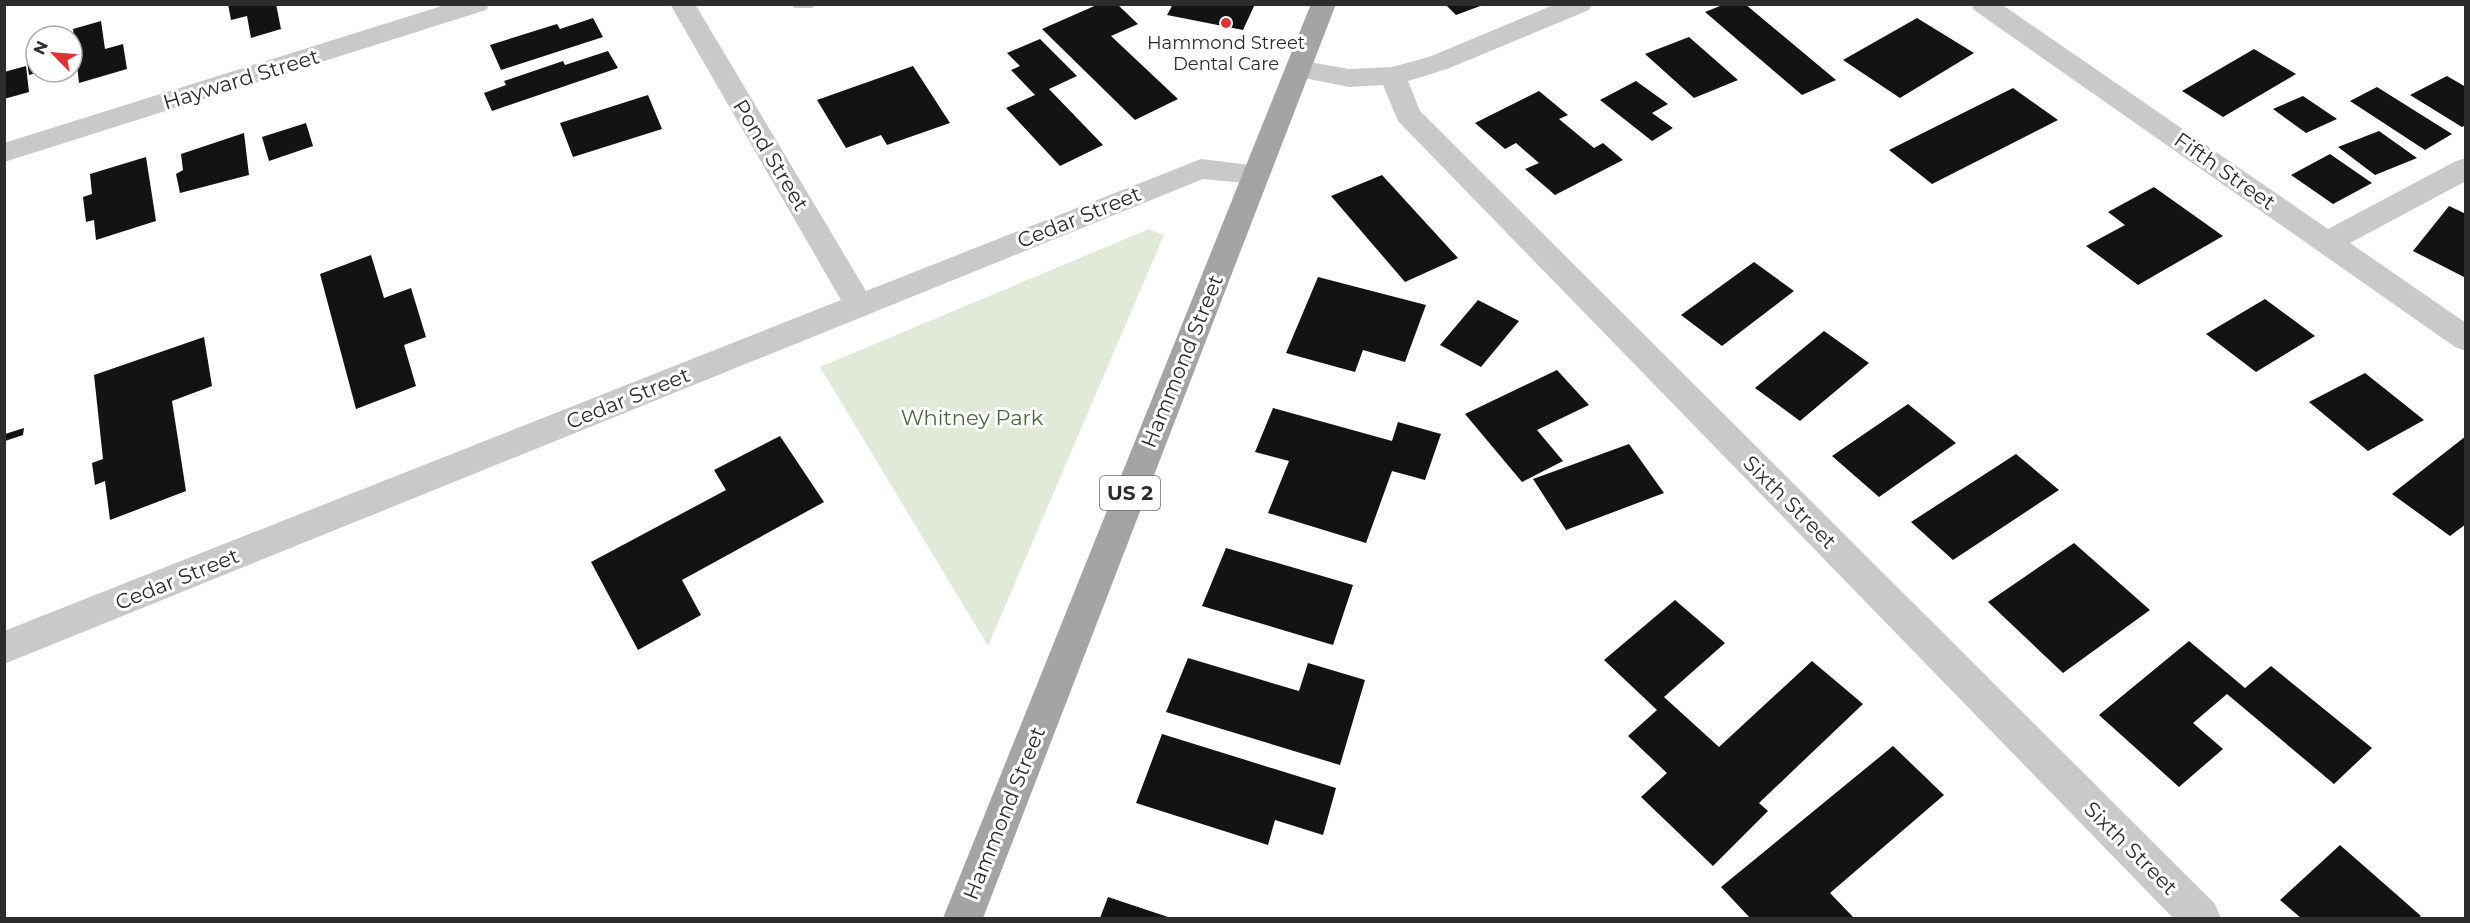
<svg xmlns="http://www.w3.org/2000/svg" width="2470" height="923" font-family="Montserrat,sans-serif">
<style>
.green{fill:#e1e9d9}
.building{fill:#131313}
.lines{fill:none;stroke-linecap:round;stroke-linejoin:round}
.lane{fill:#c9c9c9;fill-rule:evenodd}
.street{fill:#c9c9c9;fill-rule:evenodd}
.primary{fill:#a4a4a4;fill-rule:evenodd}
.poi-dot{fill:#df3235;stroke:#fff;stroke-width:2}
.labels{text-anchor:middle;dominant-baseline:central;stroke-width:6;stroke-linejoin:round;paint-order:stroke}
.far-poi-label{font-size:18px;fill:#2c2c2c;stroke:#fff}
.shield{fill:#fff;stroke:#6b6b6b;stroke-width:1.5}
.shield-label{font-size:20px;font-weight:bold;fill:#2c2c2c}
.street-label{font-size:21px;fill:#2c2c2c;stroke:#fff}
.park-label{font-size:21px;fill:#4d653b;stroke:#fff}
</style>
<rect width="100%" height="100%" fill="#fff"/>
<path class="green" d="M1149,229L1164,235L988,646L820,367Z"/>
<path class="building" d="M228,4H276L281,29L251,38L247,16L231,20Z
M1099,4H1117L1138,24L1111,36L1178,99L1135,120L1042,29Z
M1173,4H1255L1243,30L1167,15Z
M1445,4H1483V5L1456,15Z
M1725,4H1745L1836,80L1802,95L1705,12Z
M593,18L603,37L501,70L490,45L557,24L560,29Z
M1917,18L1974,53L1900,98L1843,60Z
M101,21L105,49L123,44L127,69L79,83L73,29Z
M1689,37L1738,80L1694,98L1645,54Z
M1040,39L1077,76L1049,89L1103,145L1060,166L1006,108L1035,95L1011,70L1020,66L1007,53Z
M2254,49L2296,74L2223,117L2182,91Z
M608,51L618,68L492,111L484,93L506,85L504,81L563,61L565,65Z
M36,52V73L29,75L26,55Z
M26,66L29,92L4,99V72Z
M913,66L950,123L887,145L881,135L846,148L817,100Z
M2447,76L2466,87V125L2462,127L2410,95Z
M1636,81L1668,104L1652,113L1673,128L1652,141L1600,100Z
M2377,87L2452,134L2425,150L2350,101Z
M2013,88L2058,120L1932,184L1889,150Z
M1539,91L1568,115L1559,119L1594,148L1603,143L1623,160L1555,195L1525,169L1539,163L1516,143L1505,149L1475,123Z
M648,95L662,129L573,157L560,123Z
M2303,96L2337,119L2306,133L2273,109Z
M306,123L313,146L269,161L262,137Z
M2379,131L2417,158L2375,175L2338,147Z
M244,133L249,175L180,193L176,174L183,170L181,154Z
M2330,154L2372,183L2333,204L2291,175Z
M146,157L156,221L96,240L94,220L86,222L83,197L92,194L90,174Z
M1382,175L1458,258L1405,282L1331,196Z
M2154,187L2223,236L2138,285L2086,246L2125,225L2108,212Z
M2449,206L2466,214V278L2413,251Z
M371,255L384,298L411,288L426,337L404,345L416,386L356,409L320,274Z
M1754,262L1794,291L1722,346L1681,315Z
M1318,277L1426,305L1405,362L1363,350L1355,372L1286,353Z
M2265,299L2315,336L2256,372L2206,334Z
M1478,300L1519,321L1481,367L1440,345Z
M1824,331L1869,363L1800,421L1755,388Z
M204,337L212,386L172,401L186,491L110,520L105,481L95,485L92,463L103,459L94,375Z
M1557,370L1589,405L1537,430L1563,461L1522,482L1465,414Z
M2365,373L2424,420L2368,451L2309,402Z
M1908,404L1956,443L1879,497L1832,456Z
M1273,408L1392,441L1398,422L1441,434L1425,480L1392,471L1366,543L1268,513L1289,461L1255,452Z
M24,428L23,435L5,441V434Z
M780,436L824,502L682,580L701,615L638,650L591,562L726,490L714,470Z
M2466,436V524L2450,536L2392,494Z
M1629,444L1664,493L1566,530L1533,479Z
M2016,454L2059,490L1953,560L1911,522Z
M2074,543L2150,610L2063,673L1988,602Z
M1226,548L1353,585L1333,645L1202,606Z
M1675,600L1725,643L1664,697L1719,747L1812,661L1863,704L1759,803L1768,811L1713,866L1641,797L1667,773L1628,736L1657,710L1604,660Z
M2189,641L2245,688L2271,666L2372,748L2334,784L2227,694L2193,723L2223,749L2179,787L2099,715Z
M1188,658L1299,691L1308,663L1365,680L1340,765L1166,712Z
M1162,734L1336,788L1323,835L1275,820L1268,845L1136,803Z
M1893,746L1944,795L1830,893L1854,918H1750L1721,887Z
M2340,845L2421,916L2418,918H2301L2280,900Z
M1108,897L1171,918H1100Z"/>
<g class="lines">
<path class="lane" d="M792,4H815L813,8H794Z"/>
<path class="street" d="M448,4H489L486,10L4,162V143Z
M670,4H695L866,291L1201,159L1266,167L1270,174L1266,181L1256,184L1203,179L4,664V631L841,300Z
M1556,4H1592L1589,10L1447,69L1408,81L1420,111L2215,904L2221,918H2173L1398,121L1383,85L1349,87L1289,75L1285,69L1289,63L1298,60L1349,69L1392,67L1429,57Z
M1971,4H2001L2328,229L2456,161L2466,158V181L2350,243L2466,323V351L2455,347L1974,10Z"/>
<path class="primary" d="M1311,4H1336L983,918H943Z"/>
</g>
<circle class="poi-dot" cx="1226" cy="23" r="6"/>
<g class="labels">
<g class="far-poi-label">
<text x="1226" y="43">Hammond Street<tspan x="1226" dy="21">Dental Care</tspan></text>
</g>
<rect class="shield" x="1100" y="476" width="60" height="34" rx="4.5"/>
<g class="shield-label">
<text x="1130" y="493">US 2</text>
</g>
<g class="street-label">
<text transform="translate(241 79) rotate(-17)">Hayward Street</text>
<text transform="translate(771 155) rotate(59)">Pond Street</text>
<text transform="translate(2225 171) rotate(35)">Fifth Street</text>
<text transform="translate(1079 217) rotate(-22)">Cedar Street</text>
<text transform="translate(1182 361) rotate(-68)">Hammond Street</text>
<text transform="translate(628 398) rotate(-22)">Cedar Street</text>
<text transform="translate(1790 502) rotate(45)">Sixth Street</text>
<text transform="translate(177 579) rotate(-22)">Cedar Street</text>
<text transform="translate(1004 813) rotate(-68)">Hammond Street</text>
<text transform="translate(2131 848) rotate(45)">Sixth Street</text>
</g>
<g class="park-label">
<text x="972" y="417">Whitney Park</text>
</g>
</g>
<rect width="2470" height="923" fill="none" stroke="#2c2c2c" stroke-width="12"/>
<g transform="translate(54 54) rotate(295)"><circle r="28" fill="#ffffff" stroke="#ababab" stroke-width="1.5"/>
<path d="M0-4.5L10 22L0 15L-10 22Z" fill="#df3235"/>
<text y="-9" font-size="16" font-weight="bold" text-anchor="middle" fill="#2c2c2c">N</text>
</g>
</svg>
